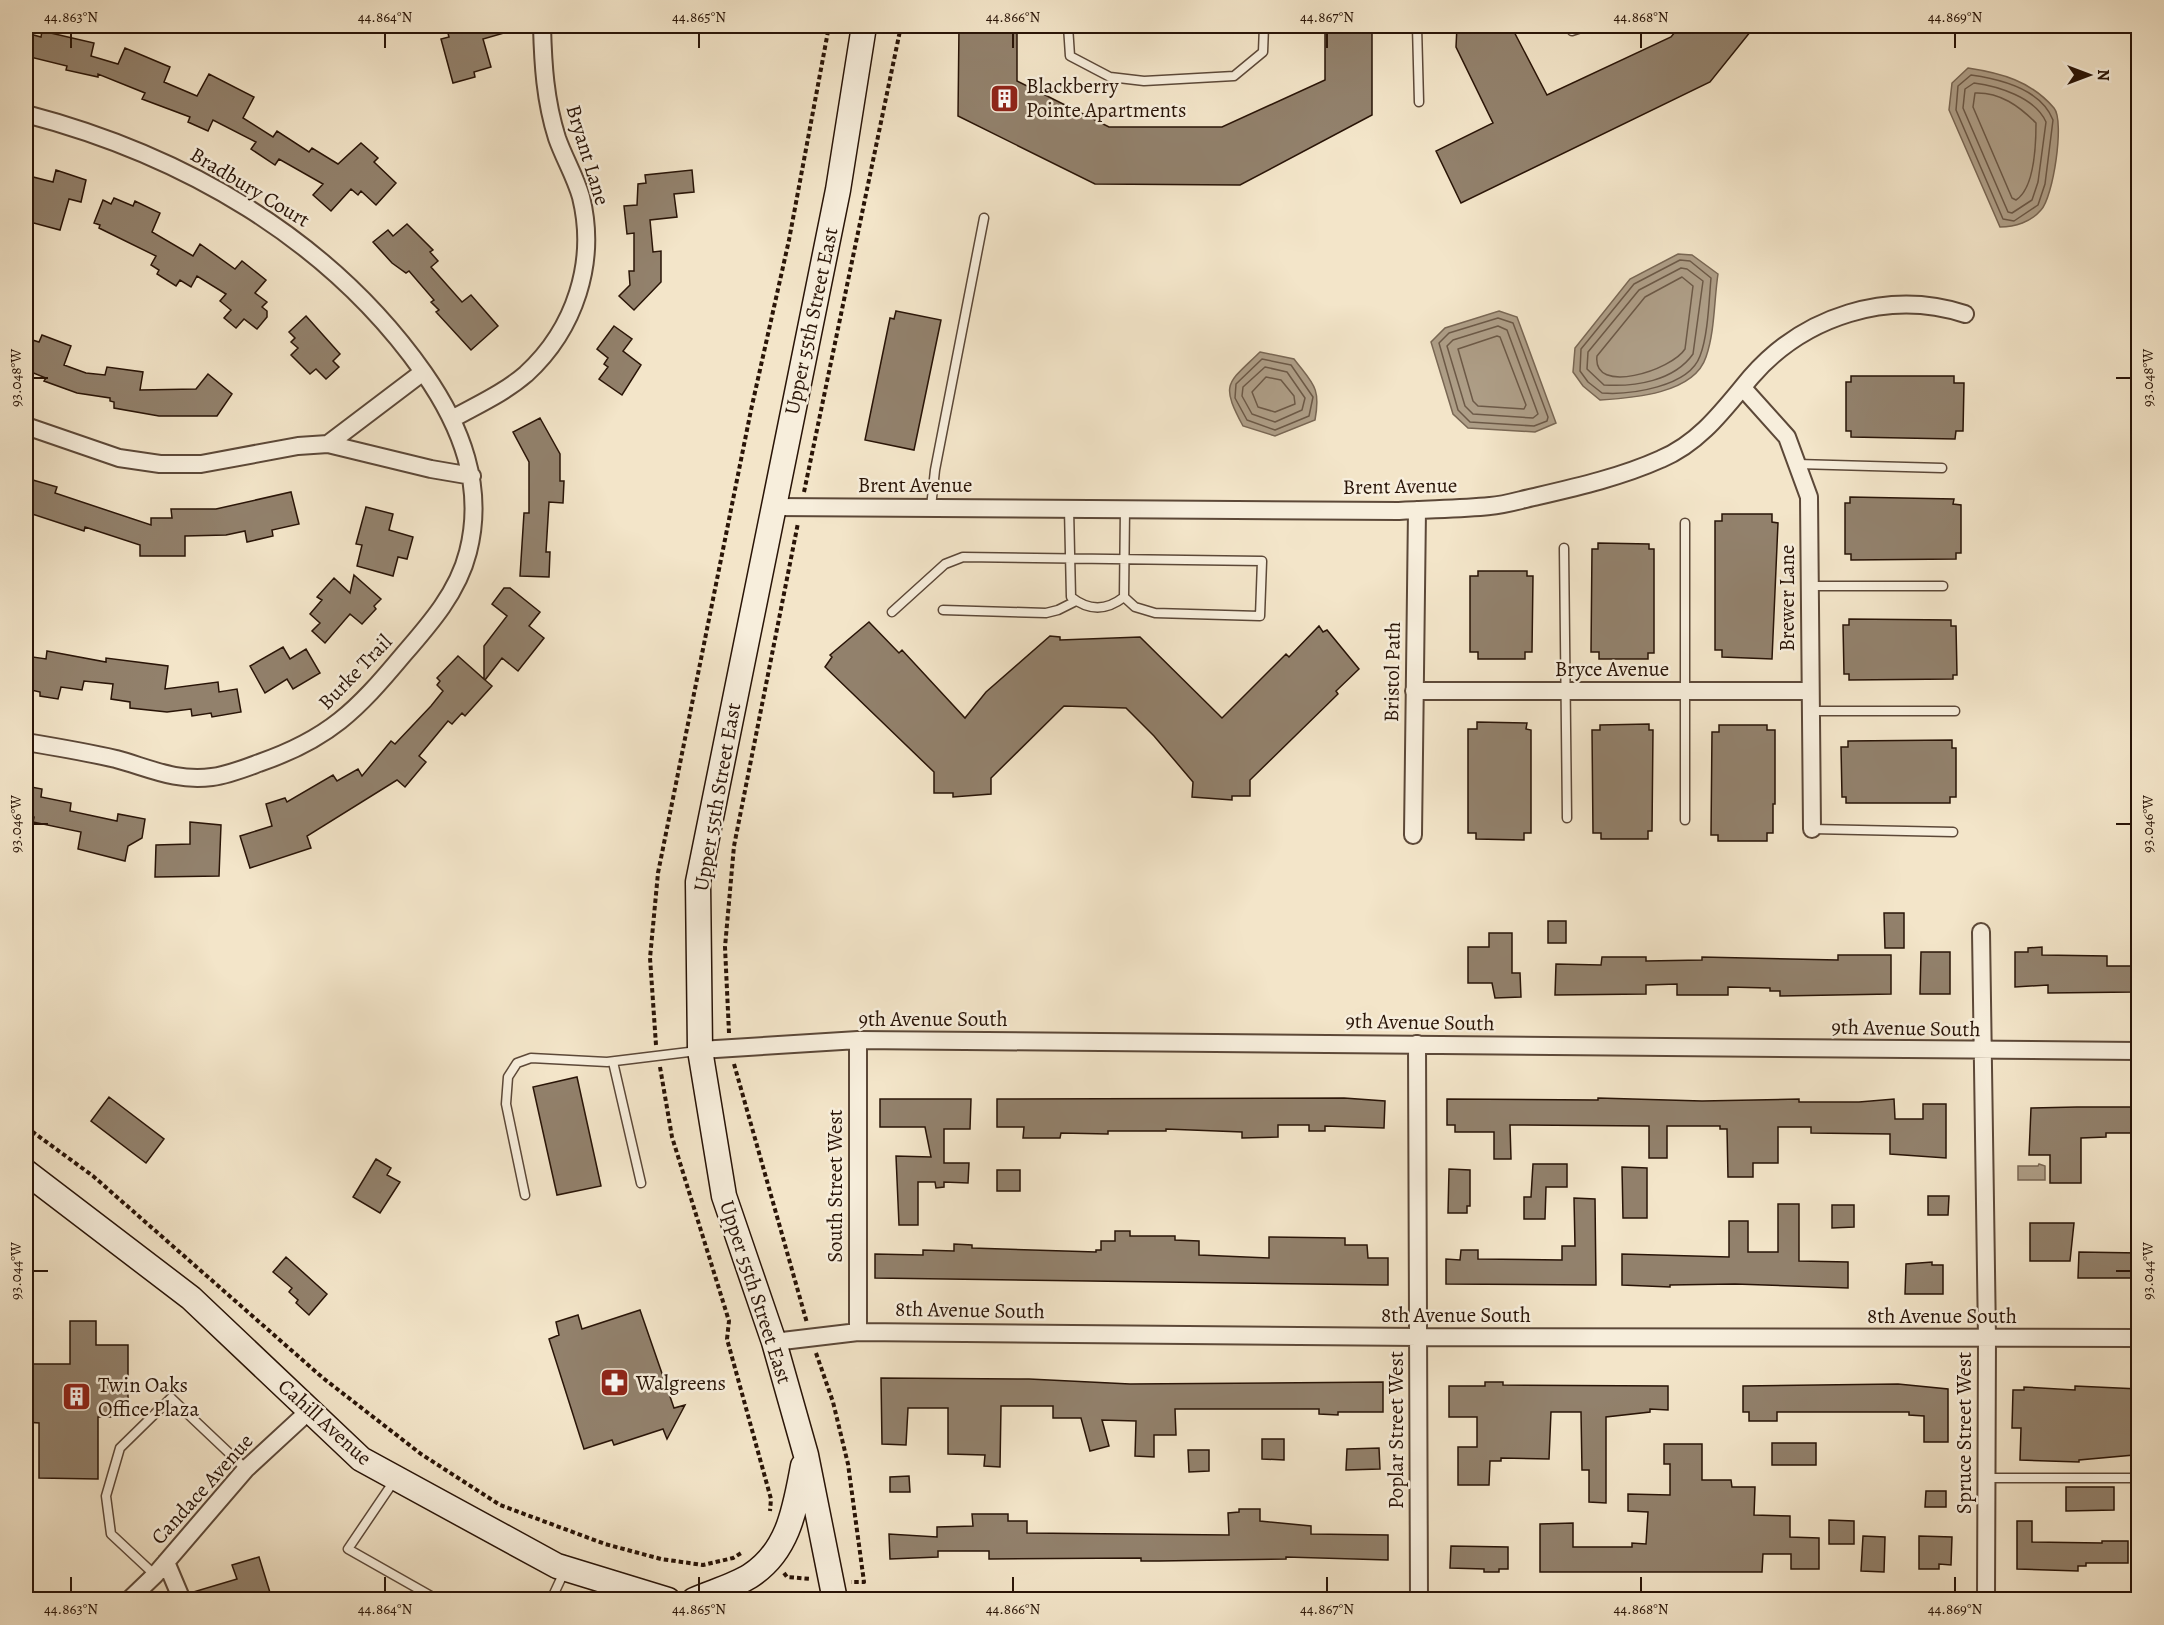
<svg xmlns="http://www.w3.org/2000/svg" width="2164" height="1625" font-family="Alegreya,serif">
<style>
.water{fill:#ae9e87;stroke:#796754;stroke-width:1.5}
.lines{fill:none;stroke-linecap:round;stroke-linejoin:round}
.shore{stroke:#6c5947;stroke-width:1.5}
.building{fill:#92816c;stroke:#291407;stroke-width:1.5}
.lane-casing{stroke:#5c4838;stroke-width:11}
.street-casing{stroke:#5c4838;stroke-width:20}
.secondary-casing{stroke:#291407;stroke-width:27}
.path{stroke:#291407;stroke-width:4;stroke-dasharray:4.5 3;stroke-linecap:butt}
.lane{stroke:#f7eedc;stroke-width:8}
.street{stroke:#f7eedc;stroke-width:16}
.secondary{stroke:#f7eedc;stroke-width:24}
.ticks{fill:none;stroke:#291407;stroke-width:2}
.labels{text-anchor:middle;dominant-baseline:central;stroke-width:5;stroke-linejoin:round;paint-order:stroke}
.poi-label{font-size:21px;fill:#291407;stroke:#f7eedc;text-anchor:start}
.street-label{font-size:21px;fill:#291407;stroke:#f7eedc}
.neatline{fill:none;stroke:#291407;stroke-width:2}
.ticks-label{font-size:15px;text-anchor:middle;fill:#291407}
</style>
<rect width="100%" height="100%" fill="#f3e5c9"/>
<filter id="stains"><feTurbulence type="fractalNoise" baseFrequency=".00333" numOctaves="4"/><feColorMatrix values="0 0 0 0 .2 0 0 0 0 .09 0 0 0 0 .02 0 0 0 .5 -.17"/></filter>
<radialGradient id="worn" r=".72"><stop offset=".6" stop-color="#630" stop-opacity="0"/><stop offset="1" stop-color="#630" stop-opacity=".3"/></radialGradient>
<path class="water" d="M1968,68C2001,73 2031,81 2054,108C2065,121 2053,198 2041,210C2031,222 2015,227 2000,227L1949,110L1952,83Z
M1678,254L1692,255L1718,274C1714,300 1715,331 1706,357C1694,394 1632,398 1600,400L1583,386L1573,372L1575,348L1630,279Z
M1499,311L1517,317L1556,423L1535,432L1468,428L1453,414L1431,342L1445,328Z
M1260,352L1294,359C1313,384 1321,387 1315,420L1275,436L1243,426C1220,383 1227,384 1260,352Z
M2039,1164L2045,1166V1180H2018V1166H2038Z"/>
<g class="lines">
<path class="shore" d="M1971,75C2000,79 2041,89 2053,120L2045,184L2038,205L2014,221L2003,219L1956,110L1958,86Z
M1974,83C1997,86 2035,97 2046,122L2038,182L2032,200L2012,213L2008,212L1963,108L1965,89Z
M1975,93C2000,92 2019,106 2036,123C2036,144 2035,188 2016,200L2012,198L1973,107Z
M1680,260L1690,261L1711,278C1709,300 1708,336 1700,356C1689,387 1630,395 1602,393L1588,382L1580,371L1581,349L1634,284Z
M1681,268L1687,269L1703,281L1693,354C1674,381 1635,387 1604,385L1587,369L1588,352L1639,290Z
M1682,277L1693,286L1685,349C1672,370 1592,396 1597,356L1645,297Z
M1498,318L1513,323L1548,417L1547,421L1534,426L1470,422L1458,410L1439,343L1449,333Z
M1498,326L1507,330L1538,414L1533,418L1473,414L1465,406L1447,346L1453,340Z
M1497,336L1500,337L1526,405L1524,409L1478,406L1473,401L1458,349Z
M1262,359L1291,365L1313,397L1309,416L1275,430L1247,420L1235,398L1236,384Z
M1265,367L1287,372L1305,398L1302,410L1275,422L1252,414L1242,396L1243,387Z
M1266,377L1281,380L1294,396L1295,404L1275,412L1258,407L1252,392Z"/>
</g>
<path class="building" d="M446,26H513L514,30L483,39L491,67L474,72L475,77L453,83L441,39L449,37Z
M959,26H1017V81L1109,127H1222L1325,80V26H1372V115L1240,185L1095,184L958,116Z
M1457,26H1511L1547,95L1671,37L1680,26H1755L1710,82L1461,203L1436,151L1493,123L1456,47Z
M42,31L94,43L91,56L118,64L125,48L170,67L164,82L197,96L209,74L254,97L243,118L273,137L277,131L309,152L312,148L338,164L361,143L378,158L374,162L396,183L376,205L361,191L358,195L351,189L331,211L313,195L323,184L279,159L275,165L251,149L256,142L213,120L208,131L188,122L190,117L142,99L145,93L98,74V77L66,70L67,66L26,56V33L41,37Z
M56,170L86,180L81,202L69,199L60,230L26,221V183L31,184L33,177L53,182Z
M692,170L694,192L674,194L677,217L650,220L653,252L661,251V282L634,310L619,296L630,285L629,271H634V233L627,234L624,206L637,205L638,184L646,183L645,175Z
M114,198L133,206L135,201L160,213L152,232L193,256L200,244L235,269L242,261L266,280L255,293L267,302L262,307L267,311V317L257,329L244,319L236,328L224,318L231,310L220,301L226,294L197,276L191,287L180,280L176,286L157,274L159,270L151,265L156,256L99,228L100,225L94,223L103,200L111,204Z
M407,224L433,250L430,252L438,261L431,267L462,302L471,295L498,326L471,350L436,312L439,310L431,302L434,300L409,271L406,273L392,263L373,242L388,230L393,236Z
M896,311L941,320L914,450L865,440L890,318L894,319Z
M306,316L340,354L333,361L339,367L326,379L316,369L310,374L291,355L298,348L291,342L295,338L289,332Z
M614,326L632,339L623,351L641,365L622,395L599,379L608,367L604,364L608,358L597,349Z
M42,335L71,346L64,365L86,373L105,375L107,367L143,372L140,390L196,389L208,374L232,394L217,416H159L114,408V402L110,401V398L77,393L44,381L46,378L26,370V338L39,342Z
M1851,376H1954V383H1964L1963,431H1956L1955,439L1851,437V431H1846V382H1851Z
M540,418L560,454V481H564L563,503L549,502L546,552H550L549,577L520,576L524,513H529V462L513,432Z
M26,478L57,487L55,493L151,525V518H172L171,509H216L291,492L299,524L272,530L273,536L247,542L245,531L226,535L185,536V556H140V545L85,527L84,531L26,512Z
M1850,497L1954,499L1953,504L1961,505V553H1956V559L1851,560V554H1845V503H1850Z
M366,507L393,514L389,530L413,537L407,559L398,557L393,576L357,566L362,545L356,544Z
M1722,514H1772V522L1778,523L1772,659L1722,657V650H1715V521H1722Z
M1598,543L1649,544V549H1654V653H1648V659H1599V652H1591L1592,549H1598Z
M1478,571H1527V576H1533L1532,652H1525V659H1478V652H1470V576H1478Z
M354,575L381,599L374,606L376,609L362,624L350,614L325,643L312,631L320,623L310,614L322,600L317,597L334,578L350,593Z
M504,588H510L540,612L529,626L544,638L518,671L502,658L485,680L492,686L465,716L462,713L452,724L448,721L419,756L426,762L405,787L397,780L307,836L311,848L250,868L240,836L272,826L266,804L285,798L287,802L333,775L337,781L358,769L362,776L391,741L395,744L431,706L443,691L437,685L440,681L437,678L458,656L484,679V646L507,616L492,604Z
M1849,619L1951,620V626H1956L1957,675H1953V679L1849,680V674H1844L1843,625H1849Z
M869,622L899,653L902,650L965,718L986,692L1050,636L1060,637V640L1140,637L1222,718L1286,654L1289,657L1319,626L1323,632L1327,630L1359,669L1336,691L1338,694L1250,780V796H1232V800L1192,797L1193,782L1154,736L1126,708L1064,706L991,778V794L953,797V793H934V772L825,667L832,657L830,655Z
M283,647L290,659L306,649L320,673L293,689L287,679L265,693L250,666Z
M47,651L106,662V658L168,666L165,689L218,682L219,692L237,689L241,712L212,717L211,713L192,716L191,709L167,712L130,708V702L111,699L113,684L84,681L82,690L61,687L58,699L40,696V692L27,689L33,657L46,659Z
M1477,722L1527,723L1526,729L1531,730V833H1524V840L1476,839V833H1468V729H1477Z
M1649,724V730H1653L1652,831H1648V839H1601V833H1593L1592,730H1600V725Z
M1719,725H1767V730H1775V804H1773V833H1767V841H1718V835H1711L1712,732H1719Z
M1952,740V748H1956V797H1950V803H1846V797H1842L1841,747H1848V741Z
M26,786L42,789L41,797L71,803L70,811L117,821L118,814L145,819L142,838L128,846L125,861L78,849L81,832L33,822L34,817L26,815Z
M190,822L221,825L219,876L155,877L156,845L190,844Z
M1884,913H1904V948H1885Z
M1548,921H1566V943H1548Z
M1489,933H1512V973H1520L1521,997L1495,998L1492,983H1468V947H1489Z
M2042,947V955L2107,956V966H2133V992L2048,993V985L2015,987V952H2028V948Z
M1921,952H1950V994H1920Z
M1838,955H1891V994L1780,996V991H1770V988L1728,987V995H1677V984L1646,985V994L1555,995L1556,964L1601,965L1602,957H1646V961L1702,960V957L1838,960Z
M577,1077L601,1186L557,1195L533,1087Z
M109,1097L164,1139L146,1163L91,1121Z
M1344,1098L1385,1101L1384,1128L1325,1126V1131H1309V1125H1278V1137L1242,1138V1132L1166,1129V1131H1108V1134L1061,1133L1060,1138H1023L1024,1127H997V1099Z
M1598,1098L1702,1101L1799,1099V1102H1859L1894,1099L1895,1119H1923V1104H1946V1158L1890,1154V1134L1811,1133V1127H1778V1163H1753V1177H1728L1727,1129H1720V1126H1667V1158H1649V1126L1510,1125L1511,1159H1494V1132H1455V1125H1447V1099L1598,1100Z
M880,1099H971L970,1129H944V1163H969L968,1183L944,1182V1187L936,1188L935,1182H918V1225H899L896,1156L931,1157L925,1127H880Z
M2077,1107H2139V1133H2106V1137L2081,1138V1183H2050V1155H2029L2031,1108Z
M376,1159L391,1168L387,1175L400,1182L380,1213L353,1197Z
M1533,1164H1567V1187H1546L1545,1219H1524V1197H1531Z
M1622,1167L1647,1168V1218H1623Z
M1449,1169L1470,1170V1206H1467V1213H1448Z
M997,1170H1020V1191H997Z
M1928,1196H1949L1948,1215H1928Z
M1574,1198L1595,1199L1596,1285L1446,1284V1259L1460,1260L1461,1250H1478V1259L1562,1260V1246H1575Z
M1778,1204H1799V1261L1848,1262V1288L1735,1284L1670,1285V1287L1622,1285V1254L1729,1257V1221H1748V1252H1778Z
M1832,1205H1854V1227L1832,1228Z
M2030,1223H2074L2070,1261H2030Z
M1115,1231H1130V1236H1175V1240L1199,1241V1255L1269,1258V1237L1345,1238V1245H1367L1368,1258H1388V1285L875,1278V1254L923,1255V1250L954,1251V1244L972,1245V1248L1096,1252V1250H1101V1241H1115Z
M2079,1252L2139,1253V1278H2078Z
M286,1257L327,1294L309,1315L296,1303L298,1300L289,1292L292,1288L273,1272Z
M1932,1262V1265H1943V1294H1905L1906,1264Z
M640,1310L674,1408L685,1405L667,1439L663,1429L614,1445L612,1440L584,1449L549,1339L559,1335L556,1322L578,1315L582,1329Z
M70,1321H96V1345H128V1407H115V1417H98V1479L39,1478V1423L26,1422V1364H70Z
M881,1378L1029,1379L1130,1384L1383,1382V1412H1338V1415L1319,1414V1409H1175L1176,1435H1154V1457L1135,1456L1136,1421L1102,1420L1109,1446L1090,1451L1081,1418H1053V1406H1001L1000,1467L984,1466L985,1455L948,1454V1408H908L906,1445L882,1444Z
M1485,1382H1503V1385L1668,1386V1410L1650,1409V1412L1606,1417V1503L1589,1502V1470H1582L1581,1412H1551L1549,1459L1501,1458V1461H1490L1489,1485H1458V1447H1477V1417H1449V1386H1485Z
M1898,1384L1948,1389V1442H1924V1416L1909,1415V1412H1777V1421H1749V1412H1743V1386Z
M2075,1386L2139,1389V1428H2135L2134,1455L2079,1460V1462L2020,1460L2021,1428H2012L2013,1390H2024V1387L2075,1390Z
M1262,1439H1284V1460L1262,1459Z
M1772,1443H1816V1465H1772Z
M1664,1444H1702V1480H1731L1732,1487H1755L1754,1515L1790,1516V1537L1819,1538V1569H1791V1554H1763L1762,1572H1540V1524L1573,1523V1547H1632V1543L1646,1544L1648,1512L1628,1511V1494L1670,1495V1464H1664Z
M1379,1448L1380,1469L1346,1470L1347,1449Z
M1188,1450H1209V1471L1189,1472Z
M909,1476L910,1492H890V1477Z
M2066,1487H2114V1510L2066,1511Z
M1926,1491H1946V1507H1925Z
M1239,1509H1260V1521L1311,1526V1534L1388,1535V1560L1286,1557V1559L1159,1561H1141V1558L989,1559V1551H938V1557L890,1559L889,1534L937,1537V1527L973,1526L972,1514H1008V1521H1027V1533L1229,1535L1228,1513L1239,1512Z
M1829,1520L1854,1521V1544H1829Z
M2017,1521H2032V1542L2102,1543V1541H2128V1563H2086V1566H2078V1571L2017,1569Z
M1863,1536L1885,1537L1884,1572L1861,1571Z
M1919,1536L1952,1537L1951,1565L1939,1564V1569H1919Z
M1451,1546L1508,1547V1569H1499V1572H1484V1569L1450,1568Z
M259,1557L272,1599H192L190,1593L237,1579L232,1565Z"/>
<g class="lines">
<defs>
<path id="lane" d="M1068,26L1070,56L1110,77L1144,81L1234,76L1263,52L1264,26
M1417,26L1419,102
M1571,26L1572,31L1587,26
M1797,464L1942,468
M931,507L935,470L984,218
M1069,509L1071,597C1089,611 1106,611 1124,597L1125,509
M1564,548L1567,818
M1809,586H1943
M943,610L1046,613L1058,610L1076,601
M892,612L945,564L963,557L1262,561L1260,616L1155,613L1135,607L1124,597
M1810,711H1955
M1685,820V523
M1812,829L1953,832
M613,1062L641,1183
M525,1195L506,1104L508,1077L517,1063L531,1058L607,1062L697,1051
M1987,1478H2138
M394,1481L348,1549L438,1600
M155,1575L111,1534L106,1496L120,1448L171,1398L246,1469
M551,1600L565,1570"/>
<path id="street" d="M26,114C183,155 329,238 424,373C461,426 485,486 468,552C458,592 430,624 403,655C357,710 329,739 259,763C243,769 228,775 212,777C177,782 149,768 116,759C86,752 56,747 26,742
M1743,388L1787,437L1809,497L1812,829
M452,419C477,405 504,393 526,374C575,329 597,262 581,197C575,176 564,158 557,138C545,100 543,64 542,26
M26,426L119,458L160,464H201L298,446L328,444L431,469L472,476
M328,444L423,372
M773,507L1399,511C1429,509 1460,509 1490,506C1505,505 1520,500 1534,497C1577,487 1621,477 1661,459C1700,443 1725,408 1751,377C1804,316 1888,289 1965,314
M1414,691H1810
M1413,835L1417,510
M1981,932L1987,1338L1986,1600
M858,1040V1332
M1417,1044L1419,1600
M700,1050L858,1040L2138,1051
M774,1342L858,1332L1418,1337L2138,1338
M166,1562L182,1600
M129,1600L155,1575L246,1469L310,1410"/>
<path id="secondary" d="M26,1172L191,1298L361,1459L557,1566L668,1600
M694,1600C712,1592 734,1586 750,1576C789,1551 795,1508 803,1466
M835,1600L806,1455L774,1342L724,1196L700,1050L698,882L838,190L864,26"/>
</defs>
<use href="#lane" class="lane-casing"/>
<use href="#street" class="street-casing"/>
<use href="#secondary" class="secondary-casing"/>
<path class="path" d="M804,492L901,26
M729,1033L725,947L734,846L798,523
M656,1045L650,958L658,873L751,410L789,240L829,26
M734,1064L807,1323
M660,1067L672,1137L729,1321L727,1339L771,1499L770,1511
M26,1127L93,1176L323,1378L421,1454L500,1505L605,1544L661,1559L703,1565L733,1558L743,1552
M816,1353L833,1402L848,1464L864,1582H851
M784,1573L787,1577L811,1579"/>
<use href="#lane" class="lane"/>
<use href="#street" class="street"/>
<use href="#secondary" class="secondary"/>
</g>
<path class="ticks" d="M71,33V48M385,33V48M699,33V48M1013,33V48M1327,33V48M1641,33V48M1955,33V48M33,378H48M2116,378H2131M33,824H48M2116,824H2131M33,1271H48M2116,1271H2131M71,1577V1592M385,1577V1592M699,1577V1592M1013,1577V1592M1327,1577V1592M1641,1577V1592M1955,1577V1592"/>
<defs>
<symbol id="building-square" viewBox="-11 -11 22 22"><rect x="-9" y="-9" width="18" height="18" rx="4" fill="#8f2418" stroke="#f7eedc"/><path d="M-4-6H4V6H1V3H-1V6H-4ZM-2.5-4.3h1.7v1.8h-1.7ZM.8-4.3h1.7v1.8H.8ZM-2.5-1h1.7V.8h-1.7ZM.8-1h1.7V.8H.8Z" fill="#fff"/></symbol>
<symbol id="pharmacy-square" viewBox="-11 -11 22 22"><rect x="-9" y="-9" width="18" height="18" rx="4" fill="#8f2418" stroke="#f7eedc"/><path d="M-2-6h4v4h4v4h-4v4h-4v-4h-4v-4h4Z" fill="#fff"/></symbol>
</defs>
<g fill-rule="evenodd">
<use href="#building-square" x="988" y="82" width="33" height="33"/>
<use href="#pharmacy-square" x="598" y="1366" width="33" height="33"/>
<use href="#building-square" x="60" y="1380" width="33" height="33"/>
</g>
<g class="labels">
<g class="poi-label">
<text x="1026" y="86">Blackberry<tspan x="1026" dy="24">Pointe Apartments</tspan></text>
<text x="636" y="1383">Walgreens</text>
<text x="98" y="1385">Twin Oaks<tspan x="98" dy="24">Office Plaza</tspan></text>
</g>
<g class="street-label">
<text transform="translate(588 155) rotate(73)">Bryant Lane</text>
<text transform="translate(250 187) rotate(31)">Bradbury Court</text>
<text transform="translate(811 321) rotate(-78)">Upper 55th Street East</text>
<text x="915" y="485">Brent Avenue</text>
<text transform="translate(1400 486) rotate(-1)">Brent Avenue</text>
<text transform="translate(1787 598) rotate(-90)">Brewer Lane</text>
<text x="1612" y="669">Bryce Avenue</text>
<text transform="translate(355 672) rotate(-46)">Burke Trail</text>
<text transform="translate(1392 672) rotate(-89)">Bristol Path</text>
<text transform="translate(717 797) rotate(-80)">Upper 55th Street East</text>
<text x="933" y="1019">9th Avenue South</text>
<text transform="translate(1420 1022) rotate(1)">9th Avenue South</text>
<text transform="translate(1906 1028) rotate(1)">9th Avenue South</text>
<text transform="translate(835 1186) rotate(-90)">South Street West</text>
<text transform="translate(756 1292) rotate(72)">Upper 55th Street East</text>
<text transform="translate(970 1310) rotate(1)">8th Avenue South</text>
<text x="1456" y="1315">8th Avenue South</text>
<text x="1942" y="1316">8th Avenue South</text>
<text transform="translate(325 1422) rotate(42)">Cahill Avenue</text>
<text transform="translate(1396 1430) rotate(-90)">Poplar Street West</text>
<text transform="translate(1964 1433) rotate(-90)">Spruce Street West</text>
<text transform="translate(202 1489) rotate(-48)">Candace Avenue</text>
</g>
</g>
<rect width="2164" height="1625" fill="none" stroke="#f3e5c9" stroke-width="66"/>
<g transform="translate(2089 75) rotate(90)" stroke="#f7eedc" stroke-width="4.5" paint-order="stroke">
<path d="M0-4.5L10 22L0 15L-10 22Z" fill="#291407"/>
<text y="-9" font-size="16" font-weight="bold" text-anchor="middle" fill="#291407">N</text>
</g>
<rect x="33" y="33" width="2098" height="1559" class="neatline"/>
<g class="ticks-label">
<text x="71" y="22">44.863°N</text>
<text x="385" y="22">44.864°N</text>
<text x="699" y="22">44.865°N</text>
<text x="1013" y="22">44.866°N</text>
<text x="1327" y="22">44.867°N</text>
<text x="1641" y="22">44.868°N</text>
<text x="1955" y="22">44.869°N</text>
<text transform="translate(2148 378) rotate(-90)" y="5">93.048°W</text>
<text transform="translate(16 378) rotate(-90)" y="5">93.048°W</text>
<text transform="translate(2148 824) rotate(-90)" y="5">93.046°W</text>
<text transform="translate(16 824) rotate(-90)" y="5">93.046°W</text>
<text transform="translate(2148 1271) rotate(-90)" y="5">93.044°W</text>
<text transform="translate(16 1271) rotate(-90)" y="5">93.044°W</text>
<text x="71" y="1614">44.863°N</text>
<text x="385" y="1614">44.864°N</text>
<text x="699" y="1614">44.865°N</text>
<text x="1013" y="1614">44.866°N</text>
<text x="1327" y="1614">44.867°N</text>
<text x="1641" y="1614">44.868°N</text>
<text x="1955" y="1614">44.869°N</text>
</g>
<rect width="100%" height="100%" filter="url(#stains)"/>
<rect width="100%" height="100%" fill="url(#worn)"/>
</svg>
